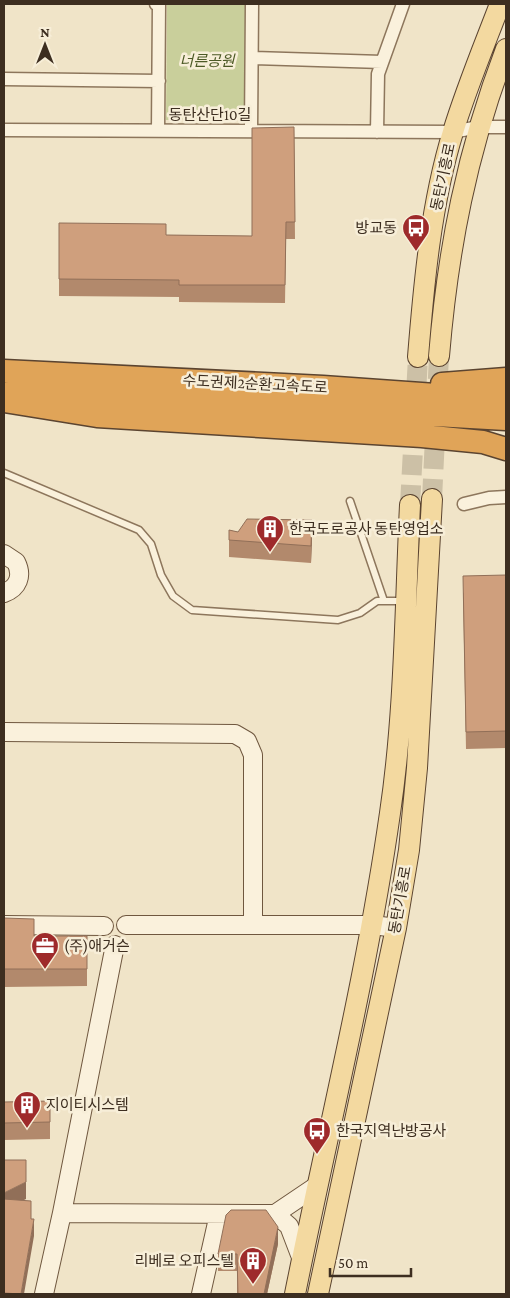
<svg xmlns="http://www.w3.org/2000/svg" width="510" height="1298" font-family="'Crimson Pro','Noto Sans KR',serif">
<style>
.green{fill:#c9cf9b}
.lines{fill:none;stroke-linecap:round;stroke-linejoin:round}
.primary-tunnel{stroke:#ccc0a6;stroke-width:20;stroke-dasharray:20 10;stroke-linecap:butt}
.lane-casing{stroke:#8d765c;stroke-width:9}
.street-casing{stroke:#8d765c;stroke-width:15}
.secondary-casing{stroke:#6f573f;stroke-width:20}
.primary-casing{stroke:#5b4430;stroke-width:22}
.highway-casing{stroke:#5b4430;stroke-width:25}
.lane{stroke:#faf1dc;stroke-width:6}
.street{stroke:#faf1dc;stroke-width:12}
.secondary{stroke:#faf1dc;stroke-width:18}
.primary{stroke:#f3d9a0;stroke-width:20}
.highway{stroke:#e0a458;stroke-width:22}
.wall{fill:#b2896c}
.shaded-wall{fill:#916f58}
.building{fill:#cf9f7d;stroke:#916f58}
.labels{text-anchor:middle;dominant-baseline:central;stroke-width:5;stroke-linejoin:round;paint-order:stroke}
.park-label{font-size:15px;font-style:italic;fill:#4d5a26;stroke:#f7eed8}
.street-label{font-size:15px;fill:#3d2e20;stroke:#f7eed8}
.poi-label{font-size:15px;fill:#3d2e20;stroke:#f7eed8;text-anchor:start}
</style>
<rect width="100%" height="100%" fill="#f0e4c8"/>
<path class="green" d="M167,4H247V118L166,120Z"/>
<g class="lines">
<path class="primary-tunnel" d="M432,499L439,356
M410,505L418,357"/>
<defs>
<path id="lane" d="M4,473L139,530L151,544L161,575L173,596L192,610L338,620L360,613L377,601H404
M350,501L384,601"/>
<path id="street" d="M156,4H159L158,131
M252,58L382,62
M4,79L159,81
M4,130L452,132L479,127H506
M251,131L252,4
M377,132L378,74L403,4
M464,504L489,498L506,497"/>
<path id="secondary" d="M4,554L16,562C23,576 18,588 4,593
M4,732L235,734L247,741L253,755V925
M4,925L104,926
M126,925H373L396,928
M62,1213L275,1214L318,1185
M275,1214L289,1226L302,1260
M44,1294L62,1213L115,945
M201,1294L219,1214"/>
<path id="primary" d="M439,356C448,248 467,151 506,49
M418,357C424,282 431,204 453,132C466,89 484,46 500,4
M295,1294C327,1134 367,975 390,813C405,712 405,607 410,505
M318,1294L396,928L409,850L417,768L432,499"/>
<path id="highway" d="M4,371L323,387L506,400
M442,384L506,379
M12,391L506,419
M4,401L97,416L422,436L483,442L506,449"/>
</defs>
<use href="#lane" class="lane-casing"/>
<use href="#street" class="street-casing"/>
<use href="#secondary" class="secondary-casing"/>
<use href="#primary" class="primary-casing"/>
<use href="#highway" class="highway-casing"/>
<use href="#lane" class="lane"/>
<use href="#street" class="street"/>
<use href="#secondary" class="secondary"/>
<use href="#primary" class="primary"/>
<use href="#highway" class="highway"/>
</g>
<path class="wall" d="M294,127L295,239H286L285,303L179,302V297L59,296V223L166,235L252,236Z
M229,530L238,532L312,538L311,563L229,557Z
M506,575V748L466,749L463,593Z
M4,918L34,936H87V986L4,987Z
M4,1102L50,1122V1139L4,1140Z
M278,1244L267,1294H237V1271H218V1254Z"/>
<path class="shaded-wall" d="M312,520V538L311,563V546Z
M26,1182V1199L4,1210V1193Z
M34,1219V1236L24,1294H21Z
M278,1227V1244L267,1294H264Z"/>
<path class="building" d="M294,127L295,222H286L285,285H179V280L59,279V223L166,224V235L252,236V128Z
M247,519L312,520L311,546L229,540V530L238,532Z
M506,575V731L466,732L463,576Z
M4,918L34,919V936H87V969H4Z
M50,1101V1122L4,1123V1102Z
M4,1160H26V1182L4,1193Z
M4,1199L31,1201V1219H34L21,1294L4,1293Z
M231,1210H266L278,1227L264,1294H238L237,1254H218L226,1215Z"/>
<defs>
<symbol id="bus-pin" viewBox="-11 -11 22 30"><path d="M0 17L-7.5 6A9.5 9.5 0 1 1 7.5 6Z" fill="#9e2a2b" stroke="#f7eed8"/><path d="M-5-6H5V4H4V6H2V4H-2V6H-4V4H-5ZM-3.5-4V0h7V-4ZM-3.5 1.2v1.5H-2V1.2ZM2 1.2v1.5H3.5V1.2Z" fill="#fff"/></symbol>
<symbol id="building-pin" viewBox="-11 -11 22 30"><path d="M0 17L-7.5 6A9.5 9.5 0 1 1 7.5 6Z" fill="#9e2a2b" stroke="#f7eed8"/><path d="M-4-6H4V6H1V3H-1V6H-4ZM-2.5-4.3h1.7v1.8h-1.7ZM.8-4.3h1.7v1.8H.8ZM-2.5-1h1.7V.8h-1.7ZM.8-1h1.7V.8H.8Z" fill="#fff"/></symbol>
<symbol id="office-pin" viewBox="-11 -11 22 30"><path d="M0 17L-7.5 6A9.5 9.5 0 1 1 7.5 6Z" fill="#9e2a2b" stroke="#f7eed8"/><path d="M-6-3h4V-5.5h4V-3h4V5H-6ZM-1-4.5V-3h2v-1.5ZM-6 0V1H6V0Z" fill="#fff"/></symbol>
</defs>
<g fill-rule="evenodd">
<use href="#bus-pin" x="400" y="212" width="32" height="43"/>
<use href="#building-pin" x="254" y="513" width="32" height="43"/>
<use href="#office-pin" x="29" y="930" width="32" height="43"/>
<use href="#building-pin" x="11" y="1089" width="32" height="43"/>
<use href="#bus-pin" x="301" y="1115" width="32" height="43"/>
<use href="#building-pin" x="237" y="1245" width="32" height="43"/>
</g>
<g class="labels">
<g class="park-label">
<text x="207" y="61">너른공원</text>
</g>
<g class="street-label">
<text x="210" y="115">동탄산단10길</text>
<text transform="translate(443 177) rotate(-78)">동탄기흥로</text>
<text transform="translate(255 384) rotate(3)">수도권제2순환고속도로</text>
<text transform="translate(400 900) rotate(-80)">동탄기흥로</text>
</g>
<g class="poi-label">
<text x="397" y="228" text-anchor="end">방교동</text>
<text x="289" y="529">한국도로공사 동탄영업소</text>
<text x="64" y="946">(주)애거슨</text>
<text x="46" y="1105">지이티시스템</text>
<text x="336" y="1131">한국지역난방공사</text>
<text x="234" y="1261" text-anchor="end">리베로 오피스텔</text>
</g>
</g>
<rect width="510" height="1298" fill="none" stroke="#3d2e20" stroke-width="10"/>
<g transform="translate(45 45)" stroke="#f7eed8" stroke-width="4" paint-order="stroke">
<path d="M0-4L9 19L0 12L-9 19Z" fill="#3d2e20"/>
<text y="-8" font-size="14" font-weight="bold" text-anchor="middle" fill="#3d2e20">N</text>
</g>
<path d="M330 1268v8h81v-8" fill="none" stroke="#3d2e20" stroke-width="2.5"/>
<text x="338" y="1268" font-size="15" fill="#3d2e20" stroke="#f7eed8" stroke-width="4" paint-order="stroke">50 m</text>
</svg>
